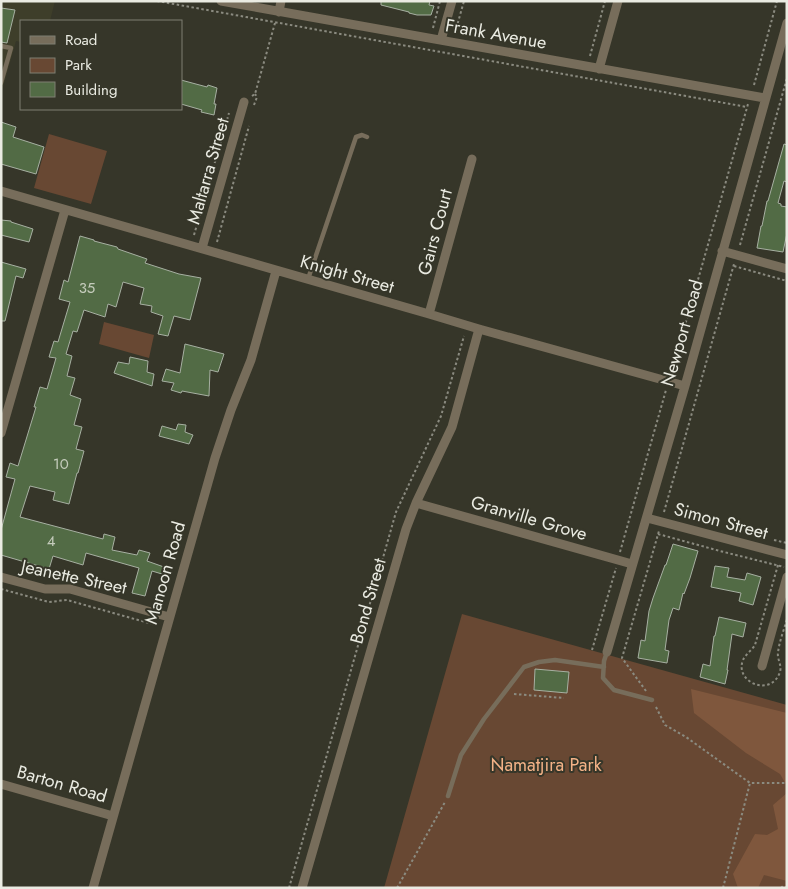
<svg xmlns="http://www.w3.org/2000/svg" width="788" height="889" font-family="Jost,sans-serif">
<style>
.built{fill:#3e3e2a}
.green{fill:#684833}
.forest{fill:#7f573d}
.building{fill:#526b45;stroke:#a7b0a2}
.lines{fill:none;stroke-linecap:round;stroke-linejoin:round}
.path{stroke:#8b8b80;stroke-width:2;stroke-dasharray:2.5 2.5;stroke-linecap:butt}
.service{stroke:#776d5b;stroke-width:4.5}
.minor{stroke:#776d5b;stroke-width:9}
.labels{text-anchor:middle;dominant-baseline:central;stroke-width:4;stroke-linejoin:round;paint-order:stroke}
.number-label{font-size:15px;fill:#c4cbbb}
.street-label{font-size:18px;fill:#eaebe2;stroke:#363629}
.park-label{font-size:18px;fill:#f3b287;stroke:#363629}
</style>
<rect width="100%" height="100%" fill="#363629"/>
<path class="built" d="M1,1H55L50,21H21V42L16,41L1,94Z"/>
<path class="green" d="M49,134L107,151L91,204L34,188Z
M104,322L154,335L149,358L99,344Z
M462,614L787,705V888H384Z"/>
<path class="forest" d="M691,689L787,713V786L780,774L746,753L694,713Z
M787,793V881L764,875L758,888H738L733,874L755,834L767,835L778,829L773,805Z"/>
<path class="building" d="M381,1H430L429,5L434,6L431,15H417L409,13V12L381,5Z
M1,8L15,10L7,43L1,42Z
M181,80L207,87L208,85L217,88L214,104H216L214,115L201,112L202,110L181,104Z
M1,122L16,127L13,137L44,147L36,174L1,164Z
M784,144L787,145V182L784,181L778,203L781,204V206L787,207V233L783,252L757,248L761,226H762L767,201H768Z
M1,220L11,221V222L33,229L29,242L1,235Z
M80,236L94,240V241L117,247L118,249L147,259L145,263L179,274L201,278L190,320L174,316L168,336L158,334L163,316L151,312L152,306L140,304L144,288L123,282L116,307L108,304L105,317L84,310L77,332L73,331L66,354L72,356L67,376L75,378L70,395L81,399L74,425L82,427L76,449L84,451L78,473H77L69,504L53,500L55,492L30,486L20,517L103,539L104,534L115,537L112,550L137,555L139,550L150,553L147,561L164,567L162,574L152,571L145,596L132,593L139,568L86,553L83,565L53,556L49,569L1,555V530L15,479L6,477L10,463L18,466L36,407H34L40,387L47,389L56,358L49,357L54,341L58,342L70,302L59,299L64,280L68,282Z
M1,262L26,269L23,278L16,276L5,321H1Z
M185,344L224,354L218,372L210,370L209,396L182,391L181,393L171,390L174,383L162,381L166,369L180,373Z
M130,357L148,361L147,372L154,374L152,386L114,373L118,362L129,364Z
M178,424L186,425L185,432L193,435L189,444L159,436L162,426L176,430Z
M673,544L698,551L690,578L684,594L683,593L679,610L673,608L669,620L665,650L669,651L667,663L638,658L641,640L645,641L649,611L653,598L665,565H666Z
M715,566L729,568L727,577L745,580L747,573L761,577L753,605L739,601L741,593L711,587Z
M719,617L746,623L743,637L732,634L727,670H728L725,684L700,677L703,664L710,666L714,636H715Z
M535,669L569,672L567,693L534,690Z"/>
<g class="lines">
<path class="path" d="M157,1L747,107
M433,28L440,1
M455,33L464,1
M590,56L605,1
M754,85L777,1
M252,96L255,94L275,23
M254,105L257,97L255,94
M194,235L229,113
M217,242L249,126
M740,245L787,78
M734,266L787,281
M672,371L748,104
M664,512L734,264
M658,534L720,551L784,567
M774,540L787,543
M620,552L666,390
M778,565L755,645C752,650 745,655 743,660C734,682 771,698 780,672C782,665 777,659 778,653C779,642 784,630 787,619
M1,589L49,602L67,600L156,625
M592,650L616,568
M646,691L622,658L659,531
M514,694L564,698
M656,707L665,725L686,737L750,783H787
M289,888L396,512L441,416L464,336
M397,888L445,802
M723,888L750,783
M781,888L783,886L787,888"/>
<path class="service" d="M1,46L11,48L1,83
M308,279L356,137L362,135L367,137
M607,652L604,661L603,678L614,690L652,700
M448,796L461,755L484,719L524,667L539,662L555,660L604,667"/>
<path class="minor" d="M221,1L765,98
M279,12L281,1
M441,40L452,1
M599,69L618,1
M1,191L429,314L479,329L685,386
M202,248L244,102
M722,251L787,269
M429,314L472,159
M1,433L65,210
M416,503L632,564
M647,518L787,555
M1,577L45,589H70L169,617
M607,652L685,386L787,23
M762,666L787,577
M1,784L113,816
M93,888L215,458L231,410L251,360L276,271
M302,888L406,529L416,503L452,427L479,329"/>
</g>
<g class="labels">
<g class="number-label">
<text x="87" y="288">35</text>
<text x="61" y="464">10</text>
<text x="51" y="541">4</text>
</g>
<g class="street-label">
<text transform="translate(496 34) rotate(10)">Frank Avenue</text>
<text transform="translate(208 171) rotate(-74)">Maltarra Street</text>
<text transform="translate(435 232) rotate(-75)">Gairs Court</text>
<text transform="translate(347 274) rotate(16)">Knight Street</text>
<text transform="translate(682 333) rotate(-74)">Newport Road</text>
<text transform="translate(529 518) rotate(16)">Granville Grove</text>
<text transform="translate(721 521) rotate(15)">Simon Street</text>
<text transform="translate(165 573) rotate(-74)">Manoon Road</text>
<text transform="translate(74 577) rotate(12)">Jeanette Street</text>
<text transform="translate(368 601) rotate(-74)">Bond Street</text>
<text transform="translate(62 784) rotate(16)">Barton Road</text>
</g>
<g class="park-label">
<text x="546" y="765">Namatjira Park</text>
</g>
</g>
<rect width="788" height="889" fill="none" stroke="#eaebe2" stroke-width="5"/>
<rect x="20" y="20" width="162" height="90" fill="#363629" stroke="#7e7e73"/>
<rect x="30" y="36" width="25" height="8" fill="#776d5b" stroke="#7e7e73"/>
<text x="65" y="45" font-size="15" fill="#eaebe2">Road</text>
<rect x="30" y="58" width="25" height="15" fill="#684833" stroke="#7e7e73"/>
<text x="65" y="70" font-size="15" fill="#eaebe2">Park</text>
<rect x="30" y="82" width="25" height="15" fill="#526b45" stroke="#7e7e73"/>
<text x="65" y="95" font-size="15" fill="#eaebe2">Building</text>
</svg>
